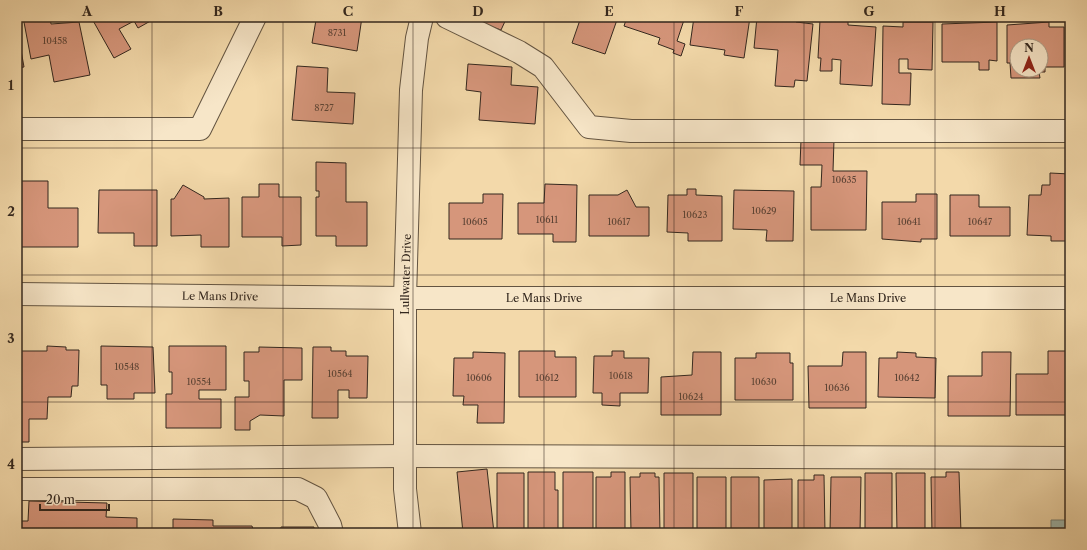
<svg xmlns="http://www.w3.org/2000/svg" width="1087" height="550" font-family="'Libre Caslon Text',serif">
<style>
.water{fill:#9db9b0;stroke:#737f76}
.building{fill:#d6967b;stroke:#33271e;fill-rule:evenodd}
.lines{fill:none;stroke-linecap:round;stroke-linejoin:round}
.minor-casing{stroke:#635441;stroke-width:24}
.minor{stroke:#f7e6c8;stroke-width:22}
.grid{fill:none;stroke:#33271e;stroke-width:1;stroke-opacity:0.55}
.labels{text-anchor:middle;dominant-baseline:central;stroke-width:3;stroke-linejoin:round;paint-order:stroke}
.number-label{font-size:9px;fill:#5c4335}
.street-label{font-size:11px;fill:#33271e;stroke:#f7e6c8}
.neatline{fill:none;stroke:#33271e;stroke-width:1.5}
.grid-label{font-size:13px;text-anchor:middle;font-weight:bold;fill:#33271e}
</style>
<rect width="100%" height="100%" fill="#f3d9aa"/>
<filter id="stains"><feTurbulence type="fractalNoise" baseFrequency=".005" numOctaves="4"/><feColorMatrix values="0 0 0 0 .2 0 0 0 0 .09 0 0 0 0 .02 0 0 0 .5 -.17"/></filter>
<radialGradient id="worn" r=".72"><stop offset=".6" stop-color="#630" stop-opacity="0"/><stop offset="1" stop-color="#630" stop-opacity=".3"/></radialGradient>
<path class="water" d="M1051,520H1070V533H1051Z"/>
<path class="building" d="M23,17H50L51,24L79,22L90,75L54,82L49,55L31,59Z
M91,17H153L154,19L138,28L134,21L119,29L131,49L114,58Z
M325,17H362L357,51L312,43L316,20L324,21Z
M477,17H507L501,30L475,21Z
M581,17H618L605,54L572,43Z
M627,17H685L677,41L685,44L681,56L673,53L674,50L658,44L660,38L624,26Z
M694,17H750L744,58L724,55L725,50L690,45Z
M757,17L797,19L796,22L813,24L807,81L795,80L794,87L775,86L778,50L754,48Z
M820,20L848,21V25L876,27L872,86L840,84L841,60L832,59V71H820L821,58H818Z
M903,22H933L932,70L908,69V59H899V73H911L910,105L882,104L883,26L903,27Z
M997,22V61L989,60V70H979V62H942V24Z
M1049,22V27H1064V67H1045V72H1039L1040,78H1011L1010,63H1007V25ZM1017,46H1041V70H1017Z
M17,28L24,67L17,68Z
M468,64L512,67L511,85L538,87L535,124L479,120L481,92L466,90Z
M297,66L328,68L327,92L355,93L353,124L292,120Z
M801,140H834L833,171H867L866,230H811V187H821L822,165H800Z
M316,162L346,163V202H367V246H336V236H316V197H319V191H316Z
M1050,173L1070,174V241H1051V236L1027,235L1029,195H1041L1042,185H1050Z
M21,181H48V208H78V247H21Z
M259,184H279V197H301V245L282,246V237H242V197H259Z
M545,184L577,185L576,242H553V234H518V203H544Z
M183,185L204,197V199L229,198V247H201V235L171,236V199H174Z
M687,189H696V195L722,196V241H688V233L667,232L668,195H687Z
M99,190H157V246H134V233H98Z
M627,190L636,207H649V236H589V195H618Z
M734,190L794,191L793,241H766L767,230L733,229Z
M483,194H503L502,239H449V203H483Z
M916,194H937V239H921V242L882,239V202H916Z
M950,195H979V207H1010V236H950Z
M47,346L66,347V350H79L78,386H72L71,397H48L47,419H29V442H20L21,351H47Z
M101,346L153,347L155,393H134V399H107V385H101Z
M169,346H226V390H199V399H221V428H166V394H172V372H169Z
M259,347L302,348V380H284V416L260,415L250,421V430H235V397H249V381H244V352H259Z
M313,347H331V351H346V356H368L367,398H349V390H338V418H312Z
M519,351H555V357H576V397H519Z
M612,351H624V358H649L648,393H620V406L602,405V393H593L594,356H612Z
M1048,351H1070V415H1016V374H1048Z
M473,352L505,353L504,423H477L478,405H463L464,396H453L454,358H473Z
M693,352H721V415H661V377L692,375Z
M843,352H866V408H809L808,366H842Z
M897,352L916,353V357L936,358L935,398L878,397L879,358H897Z
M982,352H1011L1010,416H948V376H982Z
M756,353H790V363H793V400H735V358H756Z
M487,469L494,533H463L457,472Z
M528,472H555V490H558V533H528Z
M563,472H593V533H563Z
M611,472H625V533L596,532V477H611Z
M946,472H959L961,533H932L931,477H946Z
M497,473H524V533H497Z
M640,473H655V477H659L660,533L631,532L630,477H640Z
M664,473H693V533H664Z
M865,473H892V533H865Z
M896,473H925V533H897Z
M814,475H824L825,533H798V480H814Z
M697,477H726V533H697Z
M731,477H759V533H731Z
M831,477H861L860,533L830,532Z
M792,479V533H764V480Z
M29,501L107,503L106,517L137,518V529L173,530V519L213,520V526H252L254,532L280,531L281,527H314V533H17V521H28Z"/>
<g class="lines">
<defs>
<g id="minor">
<path d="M447,17L519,52L543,67L589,127L631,131H1070"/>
<path d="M17,129H200L255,17"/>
<path id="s1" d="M17,294L405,298H1070"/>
<path d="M17,459L405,456L1070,458"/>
<path d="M17,489H298L316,498L330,525L332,533"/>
<path id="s2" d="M410,533L405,489V298L411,90L417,38L422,17"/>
</g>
</defs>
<use href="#minor" class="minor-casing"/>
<use href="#minor" class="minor"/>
</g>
<path class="grid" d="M152,17V533M283,17V533M413,17V533M544,17V533M674,17V533M804,17V533M935,17V533M17,148H1070M17,275H1070M17,402H1070"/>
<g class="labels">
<g class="number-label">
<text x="337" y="32">8731</text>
<text x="55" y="40">10458</text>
<text x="324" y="107">8727</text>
<text x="844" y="179">10635</text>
<text x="764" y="210">10629</text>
<text x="695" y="214">10623</text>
<text x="547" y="219">10611</text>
<text x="475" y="221">10605</text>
<text x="619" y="221">10617</text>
<text x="909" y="221">10641</text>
<text x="980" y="221">10647</text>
<text x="127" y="366">10548</text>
<text x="340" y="373">10564</text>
<text x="621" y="375">10618</text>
<text x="479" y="377">10606</text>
<text x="547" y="377">10612</text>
<text x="907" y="377">10642</text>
<text x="199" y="381">10554</text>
<text x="764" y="381">10630</text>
<text x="837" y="387">10636</text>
<text x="691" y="396">10624</text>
</g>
<g class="street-label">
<text stroke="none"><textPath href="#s2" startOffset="259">Lullwater Drive</textPath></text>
<text stroke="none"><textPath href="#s1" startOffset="203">Le Mans Drive</textPath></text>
<text stroke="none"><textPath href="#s1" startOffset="527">Le Mans Drive</textPath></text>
<text stroke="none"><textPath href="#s1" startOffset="851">Le Mans Drive</textPath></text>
</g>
</g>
<rect width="1087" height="550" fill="none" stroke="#f3d9aa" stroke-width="44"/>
<g transform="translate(1029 58)"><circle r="19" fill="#f7e6c8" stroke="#a99a84"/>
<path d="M0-3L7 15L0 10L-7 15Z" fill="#8f2418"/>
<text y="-6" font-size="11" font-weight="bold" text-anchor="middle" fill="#33271e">N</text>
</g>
<path d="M40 504v6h69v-6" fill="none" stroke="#33271e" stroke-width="2"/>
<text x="46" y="504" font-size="12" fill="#33271e" stroke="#f7e6c8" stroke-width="3" paint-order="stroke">20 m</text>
<rect x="22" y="22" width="1043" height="506" class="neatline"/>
<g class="grid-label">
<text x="87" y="16">A</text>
<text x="218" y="16">B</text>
<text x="348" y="16">C</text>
<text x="478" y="16">D</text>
<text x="609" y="16">E</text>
<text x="739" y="16">F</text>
<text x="869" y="16">G</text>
<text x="1000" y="16">H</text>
<text x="11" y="90">1</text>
<text x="11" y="216">2</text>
<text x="11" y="343">3</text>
<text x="11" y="469">4</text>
</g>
<rect width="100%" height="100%" filter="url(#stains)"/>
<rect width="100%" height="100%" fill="url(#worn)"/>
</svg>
